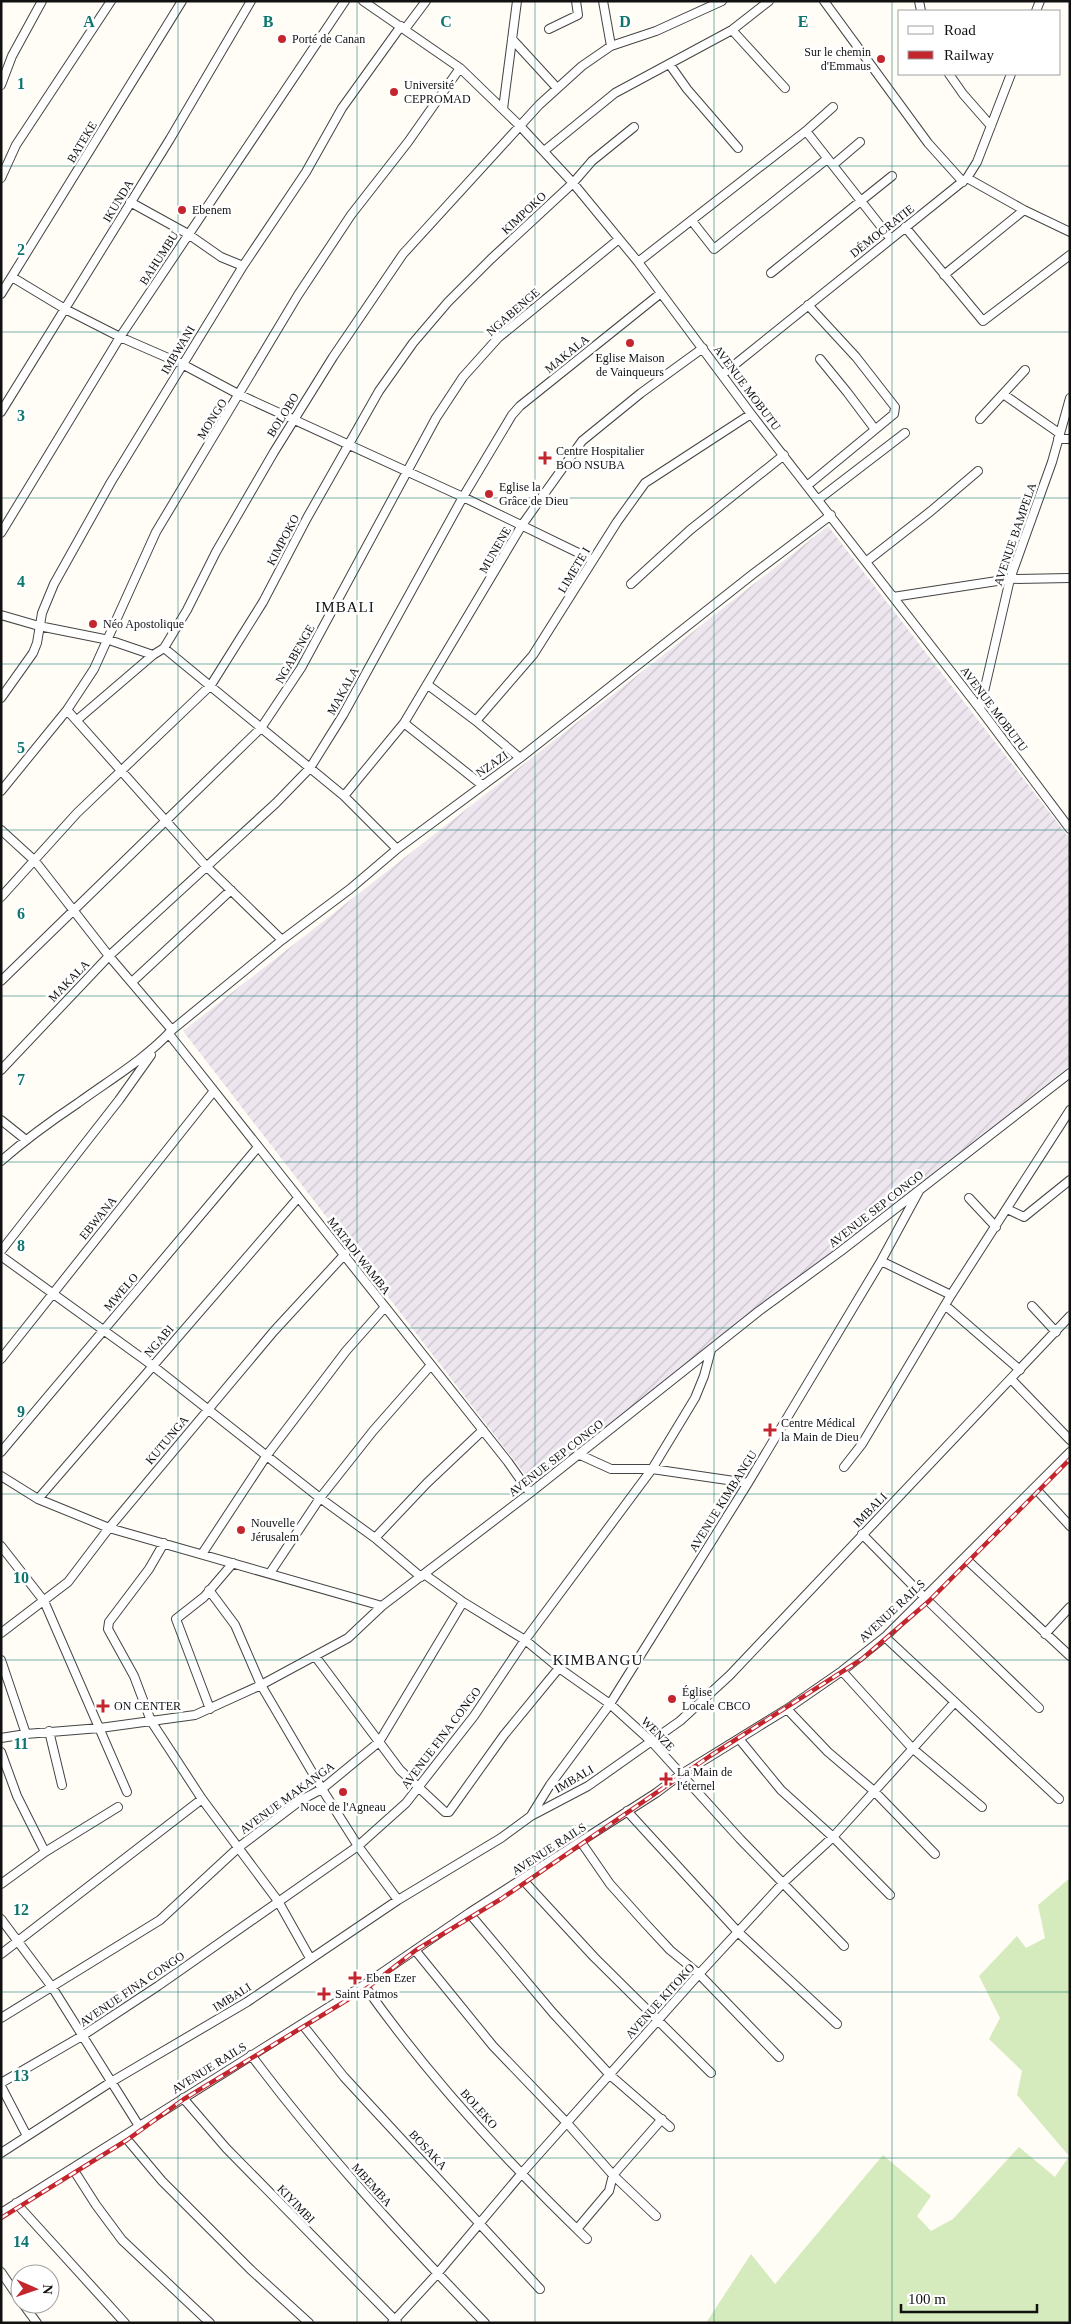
<svg xmlns="http://www.w3.org/2000/svg" width="1071" height="2324" font-family="Georgia,serif">
<style>
.industrial{fill:url(#industrial-furrows)}
.garden{fill:#d5ebbd}
.lines{fill:none;stroke-linecap:round;stroke-linejoin:round}
.minor-casing{stroke:#444;stroke-width:10}
.minor{stroke:#fff;stroke-width:8}
.rail-casing{stroke:#c4262e;stroke-width:4.5}
.rail{stroke:#fff;stroke-width:2.5;stroke-dasharray:8;stroke-linecap:butt}
.grid{fill:none;stroke:#0f766e;stroke-width:1;stroke-opacity:0.55}
.poi-dot{fill:#c4262e;stroke:#fff;stroke-width:2}
.labels{text-anchor:middle;dominant-baseline:central;stroke-width:5;stroke-linejoin:round;paint-order:stroke}
.poi-label{font-size:12px;fill:#111;stroke:#fff;text-anchor:start}
.street-label{font-size:12px;fill:#111;stroke:#fff}
.quarter-label{font-size:15px;letter-spacing:1px;fill:#111;stroke:#fff}
.grid-label{font-size:16px;text-anchor:middle;font-weight:bold;fill:#0f766e;stroke:#fff;stroke-width:5;stroke-linejoin:round;paint-order:stroke}
</style>
<defs>
<pattern id="industrial-furrows" width="10" height="10" patternUnits="userSpaceOnUse" patternTransform="scale(1.25)"><rect width="10" height="10" fill="#eee6ef"/><path d="M-1 1l2-2M0 10L10 0M9 11l2-2" fill="none" stroke="#cbc4cc"/></pattern>
</defs>
<rect width="100%" height="100%" fill="#fffdf5"/>
<path class="industrial" d="M828,526L1070,839V1066L534,1486L183,1031Z"/>
<path class="garden" d="M1070,1878V2323H706L751,2254L775,2284L883,2155L931,2196L917,2216L931,2231L953,2219L1019,2147L1055,2177L1069,2156L1017,2095L1022,2071L989,2039L1000,2018L979,1976L1017,1936L1026,1948L1045,1938L1038,1905Z"/>
<g class="lines">
<defs>
<path id="minor" d="M363,1L460,68L521,127L573,183L638,262L751,414L980,709L1070,829
M603,1L611,46
M824,1L928,143L963,182
M919,1L921,11
M1036,11L1040,1
M405,29L426,1
M549,29L578,15L576,1
M732,30L785,88
M512,39L557,88
M670,65L687,89L738,148
M949,74L963,94L991,126
M1,85L12,56L42,1
M503,109L517,1
M806,131L890,238
M544,151L615,93L732,30L769,1
M833,165L860,142
M1,178L16,145L111,1
M967,178L1024,210L1070,232
M130,202L188,234L221,257L243,266
M692,221L714,249L827,159
M905,227L983,321L1070,255
M638,262L806,131L833,107
M771,273L892,176
M944,275L1024,210
M12,277L65,309L120,337L182,364L240,395L463,497L593,560
M1,294L182,1
M820,359L847,392L874,428
M723,374L967,178L977,162L1011,74
M1003,394L1059,433
M1,412L170,139L251,1
M980,419L1025,370
M1058,439H1070
M808,485L894,414L895,407L856,357L808,305
M819,499L905,433
M1,533L120,337L345,1
M867,561L931,511L978,471
M631,584L690,530L784,455
M893,597L1010,579L1070,578
M1,615L39,626L109,640L153,655
M164,648L344,796L397,849
M428,685L476,721
M1,698L33,653L37,643L42,613L54,584L111,482L243,266L306,172L342,108L401,26
M980,709L1010,579L1052,462L1070,398
M67,710L206,866L282,940
M77,720L153,655L164,648L187,610L216,552L274,452L333,357L403,254L539,105L582,66L611,46L656,31L722,1
M404,723L482,785
M520,758L476,721L533,655L617,522L645,483L751,414
M1,791L67,710L94,669L156,532L298,295L351,215L408,142L460,68
M344,796L404,723L522,525L582,441L641,393L703,348
M1,830L35,861L109,956L172,1030
M1,897L77,813L211,685L263,602L307,518L379,391L413,343L448,302L491,259L573,183L592,161L634,127
M1,981L261,728L301,668L436,418L463,377L498,338L619,239
M132,982L231,890
M169,1034L508,1462L530,1493
M1,1070L109,956L276,803L310,768L343,715L463,497L512,415L520,406L661,293
M1,1120L26,1140
M1,1161C25,1140 51,1121 78,1103C111,1079 144,1060 172,1030L282,940L350,889L397,849L520,758L753,574L831,515
M969,1198L996,1227
M1007,1209L1024,1217L1070,1180
M1,1251L119,1100L151,1055
M1,1256L153,1366L320,1498L375,1538L421,1577
M881,1261L951,1295
M946,1306L1020,1370
M1032,1306L1056,1332
M1,1359L213,1092
M1012,1380L1070,1440
M1,1452L258,1147
M578,1454L611,1469H652L748,1483
M844,1467L862,1444L951,1295L1070,1110
M1,1476L38,1499L109,1528L382,1606
M1035,1488L1070,1526
M38,1499L298,1198
M862,1534L924,1597L1039,1708
M375,1538L427,1483L483,1430
M164,1543L149,1569L109,1622L108,1629L134,1676L151,1721L202,1799L278,1901L310,1958
M1,1546L44,1601L127,1792
M202,1554L267,1455L346,1351L385,1307
M965,1558L1070,1656
M270,1573L320,1498L373,1431L431,1365
M424,1574L463,1602L525,1640L559,1668L610,1704L652,1742L740,1839L844,1946
M209,1590L235,1625L261,1685L322,1789L358,1846L398,1900
M1,1633L68,1582L109,1528L274,1331L345,1254
M1045,1634L1070,1607
M885,1637L1059,1799
M315,1656L400,1770L445,1812H449L504,1735L559,1668
M1,1660L26,1734
M842,1671L912,1748L982,1807
M210,1709L176,1619L204,1597L233,1563
M787,1709L828,1752L874,1791L935,1854
M49,1731L62,1785
M1,1738L26,1734L100,1728L195,1715L261,1685L348,1638L382,1606L530,1493L759,1311L841,1251L1070,1073
M740,1740L781,1790L833,1837L890,1895
M1,1752L17,1796L45,1852
M627,1811L738,1932L837,2024
M532,1814L550,1785L610,1704L748,1483L881,1261L919,1191
M581,1842L610,1884L644,1922L670,1950L699,1974L779,2057
M523,1880L594,1957L711,2073
M1,1884L45,1852L118,1807
M469,1913L553,2013L610,2075L670,2127
M1,1919L52,1987L139,2126
M415,1950L493,2046L567,2123L613,2175L656,2216
M1,1954L202,1799
M364,1985C428,2076 507,2162 587,2239
M1,2018L160,1920L239,1847L301,1800L322,1789L379,1742L463,1602
M302,2024L344,2077L540,2289
M251,2055C322,2150 402,2237 485,2323
M1,2083L82,2036L158,1986L358,1846L406,1803L474,1716L525,1640L652,1469L695,1398L704,1376L711,1350
M1,2086L27,2136
M183,2098L226,2148L397,2322
M125,2137L162,2181L250,2269L309,2323
M1,2153L111,2082L247,2002L398,1900L501,1838L531,1816L588,1786L680,1721L730,1675L1070,1316
M73,2169L96,2205L122,2240L210,2323
M16,2203L125,2323
M1,2213L364,1985L469,1913L656,1793L680,1775L787,1709L842,1671L885,1637L1070,1452
M577,2229L609,2191L613,2175L662,2119
M1,2272L20,2300
M23,2304L37,2323
M392,2323L437,2274L522,2173L699,1974L783,1883L833,1837L954,1703"/>
</defs>
<use href="#minor" class="minor-casing"/>
<use href="#minor" class="minor"/>
<defs>
<path id="rail" d="M1,2218L127,2140L184,2099L367,1988L416,1950L501,1899L710,1756L862,1659L929,1601L1070,1459"/>
</defs>
<use href="#rail" class="rail-casing"/>
<use href="#rail" class="rail"/>
</g>
<path class="grid" d="M178,1V2323M357,1V2323M535,1V2323M714,1V2323M892,1V2323M1,166H1070M1,332H1070M1,498H1070M1,664H1070M1,830H1070M1,996H1070M1,1162H1070M1,1328H1070M1,1494H1070M1,1660H1070M1,1826H1070M1,1992H1070M1,2158H1070"/>
<g class="poi-dot">
<circle cx="282" cy="39" r="5"/>
<circle cx="881" cy="59" r="5"/>
<circle cx="394" cy="92" r="5"/>
<circle cx="182" cy="210" r="5"/>
<circle cx="630" cy="343" r="5"/>
<path d="M542.5 450.5h5v5h5v5h-5v5h-5v-5h-5v-5h5z"/>
<circle cx="489" cy="494" r="5"/>
<circle cx="93" cy="624" r="5"/>
<path d="M767.5 1422.5h5v5h5v5h-5v5h-5v-5h-5v-5h5z"/>
<circle cx="241" cy="1530" r="5"/>
<circle cx="672" cy="1699" r="5"/>
<path d="M100.5 1698.5h5v5h5v5h-5v5h-5v-5h-5v-5h5z"/>
<path d="M663.5 1771.5h5v5h5v5h-5v5h-5v-5h-5v-5h5z"/>
<circle cx="343" cy="1792" r="5"/>
<path d="M352.5 1970.5h5v5h5v5h-5v5h-5v-5h-5v-5h5z"/>
<path d="M321.5 1986.5h5v5h5v5h-5v5h-5v-5h-5v-5h5z"/>
</g>
<g class="labels">
<g class="poi-label">
<text x="292" y="39">Porté de Canan</text>
<text x="871" y="52" text-anchor="end">Sur le chemin<tspan x="871" dy="14">d'Emmaus</tspan></text>
<text x="404" y="85">Université<tspan x="404" dy="14">CEPROMAD</tspan></text>
<text x="192" y="210">Ebenem</text>
<text x="630" y="358" text-anchor="middle">Eglise Maison<tspan x="630" dy="14">de Vainqueurs</tspan></text>
<text x="556" y="451">Centre Hospitalier<tspan x="556" dy="14">BOO NSUBA</tspan></text>
<text x="499" y="487">Eglise la<tspan x="499" dy="14">Grâce de Dieu</tspan></text>
<text x="103" y="624">Néo Apostolique</text>
<text x="781" y="1423">Centre Médical<tspan x="781" dy="14">la Main de Dieu</tspan></text>
<text x="251" y="1523">Nouvelle<tspan x="251" dy="14">Jérusalem</tspan></text>
<text x="682" y="1692">Église<tspan x="682" dy="14">Locale CBCO</tspan></text>
<text x="114" y="1706">ON CENTER</text>
<text x="677" y="1772">La Main de<tspan x="677" dy="14">l'éternel</tspan></text>
<text x="343" y="1807" text-anchor="middle">Noce de l'Agneau</text>
<text x="366" y="1978">Eben Ezer</text>
<text x="335" y="1994">Saint Patmos</text>
</g>
<g class="street-label">
<text transform="translate(82 142) rotate(-59)">BATEKE</text>
<text transform="translate(118 201) rotate(-59)">IKUNDA</text>
<text transform="translate(524 213) rotate(-43)">KIMPOKO</text>
<text transform="translate(882 231) rotate(-38)">DÉMOCRATIE</text>
<text transform="translate(159 258) rotate(-57)">BAHUMBU</text>
<text transform="translate(513 312) rotate(-41)">NGABENGE</text>
<text transform="translate(178 350) rotate(-59)">IMBWANI</text>
<text transform="translate(567 354) rotate(-39)">MAKALA</text>
<text transform="translate(747 388) rotate(53)">AVENUE MOBUTU</text>
<text transform="translate(283 415) rotate(-58)">BOLOBO</text>
<text transform="translate(212 419) rotate(-58)">MONGO</text>
<text transform="translate(1015 534) rotate(-71)">AVENUE BAMPELA</text>
<text transform="translate(283 540) rotate(-62)">KIMPOKO</text>
<text transform="translate(495 550) rotate(-60)">MUNENE</text>
<text transform="translate(574 570) rotate(-59)">LIMETE I</text>
<text transform="translate(295 654) rotate(-60)">NGABENGE</text>
<text transform="translate(343 691) rotate(-61)">MAKALA</text>
<text transform="translate(994 709) rotate(53)">AVENUE MOBUTU</text>
<text transform="translate(492 764) rotate(-35)">NZAZI</text>
<text transform="translate(69 981) rotate(-46)">MAKALA</text>
<text transform="translate(876 1209) rotate(-38)">AVENUE SEP CONGO</text>
<text transform="translate(98 1218) rotate(-51)">EBWANA</text>
<text transform="translate(359 1256) rotate(52)">MATADI WAMBA</text>
<text transform="translate(121 1292) rotate(-49)">MWELO</text>
<text transform="translate(159 1341) rotate(-49)">NGABI</text>
<text transform="translate(167 1440) rotate(-50)">KUTUNGA</text>
<text transform="translate(556 1458) rotate(-38)">AVENUE SEP CONGO</text>
<text transform="translate(723 1501) rotate(-58)">AVENUE KIMBANGU</text>
<text transform="translate(870 1510) rotate(-46)">IMBALI</text>
<text transform="translate(892 1611) rotate(-43)">AVENUE RAILS</text>
<text transform="translate(658 1734) rotate(46)">WENZE</text>
<text transform="translate(441 1738) rotate(-53)">AVENUE FINA CONGO</text>
<text transform="translate(574 1779) rotate(-30)">IMBALI</text>
<text transform="translate(287 1798) rotate(-36)">AVENUE MAKANGA</text>
<text transform="translate(549 1849) rotate(-33)">AVENUE RAILS</text>
<text transform="translate(132 1989) rotate(-34)">AVENUE FINA CONGO</text>
<text transform="translate(232 1997) rotate(-32)">IMBALI</text>
<text transform="translate(660 2001) rotate(-48)">AVENUE KITOKO</text>
<text transform="translate(209 2068) rotate(-32)">AVENUE RAILS</text>
<text transform="translate(479 2109) rotate(48)">BOLEKO</text>
<text transform="translate(428 2150) rotate(47)">BOSAKA</text>
<text transform="translate(372 2185) rotate(48)">MBEMBA</text>
<text transform="translate(296 2204) rotate(46)">KIYIMBI</text>
</g>
<g class="quarter-label">
<text x="345" y="607">IMBALI</text>
<text x="598" y="1660">KIMBANGU</text>
</g>
</g>
<g class="grid-label">
<text x="89" y="27">A</text>
<text x="268" y="27">B</text>
<text x="446" y="27">C</text>
<text x="625" y="27">D</text>
<text x="803" y="27">E</text>
<text x="21" y="89">1</text>
<text x="21" y="255">2</text>
<text x="21" y="421">3</text>
<text x="21" y="587">4</text>
<text x="21" y="753">5</text>
<text x="21" y="919">6</text>
<text x="21" y="1085">7</text>
<text x="21" y="1251">8</text>
<text x="21" y="1417">9</text>
<text x="21" y="1583">10</text>
<text x="21" y="1749">11</text>
<text x="21" y="1915">12</text>
<text x="21" y="2081">13</text>
<text x="21" y="2247">14</text>
</g>
<rect width="1071" height="2324" fill="none" stroke="#111111" stroke-width="5"/>
<rect x="898" y="10" width="162" height="65" fill="#ffffff" stroke="#a0a0a0"/>
<rect x="908" y="26" width="25" height="8" fill="#ffffff" stroke="#a0a0a0"/>
<text x="944" y="35" font-size="15" fill="#111111">Road</text>
<rect x="908" y="51" width="25" height="8" fill="#c4262e" stroke="#a0a0a0"/>
<text x="944" y="60" font-size="15" fill="#111111">Railway</text>
<g transform="translate(35 2289) rotate(92)"><circle r="24" fill="#ffffff" stroke="#a0a0a0"/>
<path d="M0-4L9 19L0 12L-9 19Z" fill="#c4262e"/>
<text y="-8" font-size="14" font-weight="bold" text-anchor="middle" fill="#111111">N</text>
</g>
<path d="M901 2304v8h136v-8" fill="none" stroke="#111111" stroke-width="2.5"/>
<text x="908" y="2304" font-size="15" fill="#111111" stroke="#ffffff" stroke-width="4" paint-order="stroke">100 m</text>
</svg>
